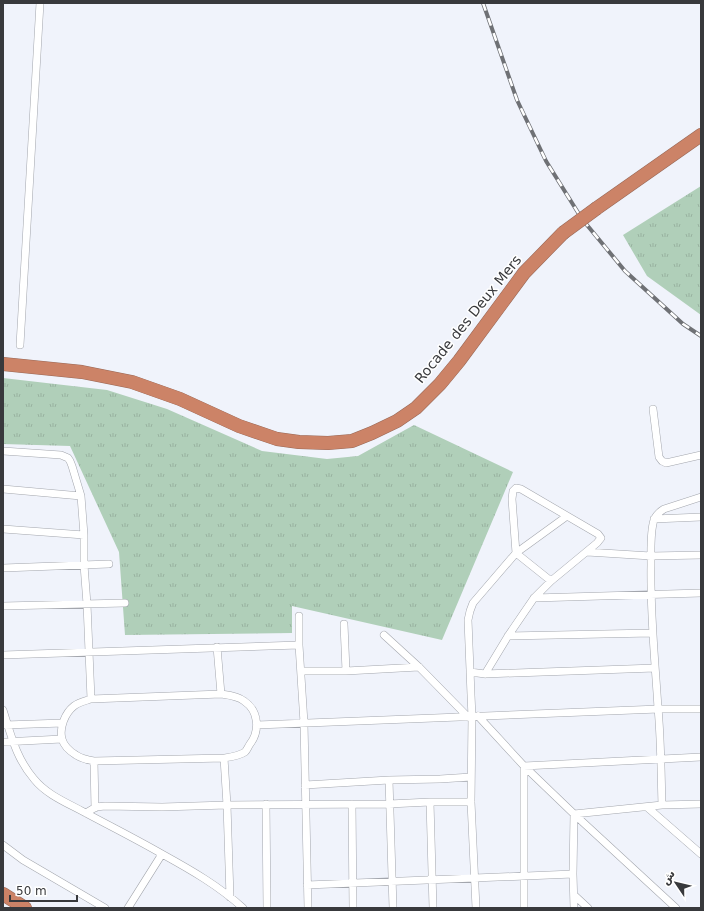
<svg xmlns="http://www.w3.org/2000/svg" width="704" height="911" font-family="'DejaVu Sans','Noto Sans Arabic',sans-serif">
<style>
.grass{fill:url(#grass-tufts)}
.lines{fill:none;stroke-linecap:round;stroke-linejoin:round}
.street-casing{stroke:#a3a6ad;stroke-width:8}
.highway-casing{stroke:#986958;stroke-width:14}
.street{stroke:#fff;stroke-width:7}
.highway{stroke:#cc8367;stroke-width:13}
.rail-casing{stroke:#6f7175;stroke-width:4}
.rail{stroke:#fff;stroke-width:2.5;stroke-dasharray:8;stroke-linecap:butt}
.highway-bridge-casing{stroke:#986958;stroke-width:14;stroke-linecap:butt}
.highway-bridge{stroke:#cc8367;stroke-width:13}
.labels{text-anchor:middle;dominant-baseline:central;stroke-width:3;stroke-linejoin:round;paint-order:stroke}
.street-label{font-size:14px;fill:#38393c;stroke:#fff}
</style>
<defs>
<pattern id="grass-tufts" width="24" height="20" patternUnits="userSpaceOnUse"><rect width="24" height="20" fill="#b0cfb9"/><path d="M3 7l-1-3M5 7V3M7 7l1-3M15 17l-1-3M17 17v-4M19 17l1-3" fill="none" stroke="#98b2a0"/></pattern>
</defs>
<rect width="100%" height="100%" fill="#f0f3fb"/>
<path class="grass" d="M701,186V315L647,276L623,235Z
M3,378L107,390L167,409L262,451L327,459L358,456L414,425L513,472L442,640L292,606V633L125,635L119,552L70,446L3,444Z"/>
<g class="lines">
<defs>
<path id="street" d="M20,345L40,3
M653,409L659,457L662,461L666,463L701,455
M3,451L61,455L68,458L70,461L72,466L81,496L84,535V565L87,604L91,699
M3,489L81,496
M654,519L701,517
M3,529L84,535
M587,552L651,556L701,555
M3,568L109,564
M534,598L701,593
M3,606L125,603
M299,616V645L304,723L308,908
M344,624L346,671
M384,635L419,667L468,717
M508,636L652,633
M217,647L221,694
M3,655L299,645
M301,671H346L419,667
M470,672L485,674L655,668
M485,674L508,636L534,598L551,581L597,543L601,538L598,534L521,489L516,488L513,491L512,499L516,553L551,581
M221,694C228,695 238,696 244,701C259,711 260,731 250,744C248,747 247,750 245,752C239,756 231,757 224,758L94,761C88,760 82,759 76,755C71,752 64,746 62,739C59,728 65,713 74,706C79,702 85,701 91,699Z
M3,710C11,735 16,758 34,779C46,794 65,802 82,811C108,825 136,839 162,854
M478,716L524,766L574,814L676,908
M5,725L63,723
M257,725L659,709H701
M3,742L62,739
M224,758L227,805L230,897
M94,761L95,808
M305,785L389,780
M430,802L433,908
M266,804L267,908
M352,804L353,908
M662,805C661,773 661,740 658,708C655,660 650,613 651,565C651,553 650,532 654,520C656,515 659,512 664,509L701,497
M647,807L701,854
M86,813L96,807L105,806L162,807L227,805L389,804L430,802H471
M3,845L23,860L105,908
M307,885L573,874
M574,895L588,908
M128,908L162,854C191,870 219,886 243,908
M393,908L389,780L440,779L471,777
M476,908L471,802L472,717L471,695L468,620L470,611L473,603L516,553L567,516
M524,908V766L701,757
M574,908L573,874L574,814L662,805L701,804"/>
<path id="highway" d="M597,208L701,135
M3,364L82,372L132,382L180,399L239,426L277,439L299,442L328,443L352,441L372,433L397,421L416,408L440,384L459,361L524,273L563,233
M3,894L25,908"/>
</defs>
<use href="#street" class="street-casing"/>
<use href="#highway" class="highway-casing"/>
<use href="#street" class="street"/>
<use href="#highway" class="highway"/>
<defs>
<path id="rail" d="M483,3L517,100L546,161L582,219L625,271L683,324L701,336"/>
</defs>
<use href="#rail" class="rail-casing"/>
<use href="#rail" class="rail"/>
<defs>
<path id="highway-bridge" d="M563,233L597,208"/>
</defs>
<use href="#highway-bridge" class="highway-bridge-casing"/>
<use href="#highway-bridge" class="highway-bridge"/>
</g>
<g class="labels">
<g class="street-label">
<text transform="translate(468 319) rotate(-51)">Rocade des Deux Mers</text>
</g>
</g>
<rect width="704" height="911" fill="none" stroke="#38393c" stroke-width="8"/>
<g transform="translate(676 883) rotate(305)" stroke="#ffffff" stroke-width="3" paint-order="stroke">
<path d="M0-3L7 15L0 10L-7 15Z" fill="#38393c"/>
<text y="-6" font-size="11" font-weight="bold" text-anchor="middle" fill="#38393c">ش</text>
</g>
<path d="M10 895v6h67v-6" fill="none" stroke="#38393c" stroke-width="2"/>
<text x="16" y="895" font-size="12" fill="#38393c" stroke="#ffffff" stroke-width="3" paint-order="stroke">50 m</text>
</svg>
